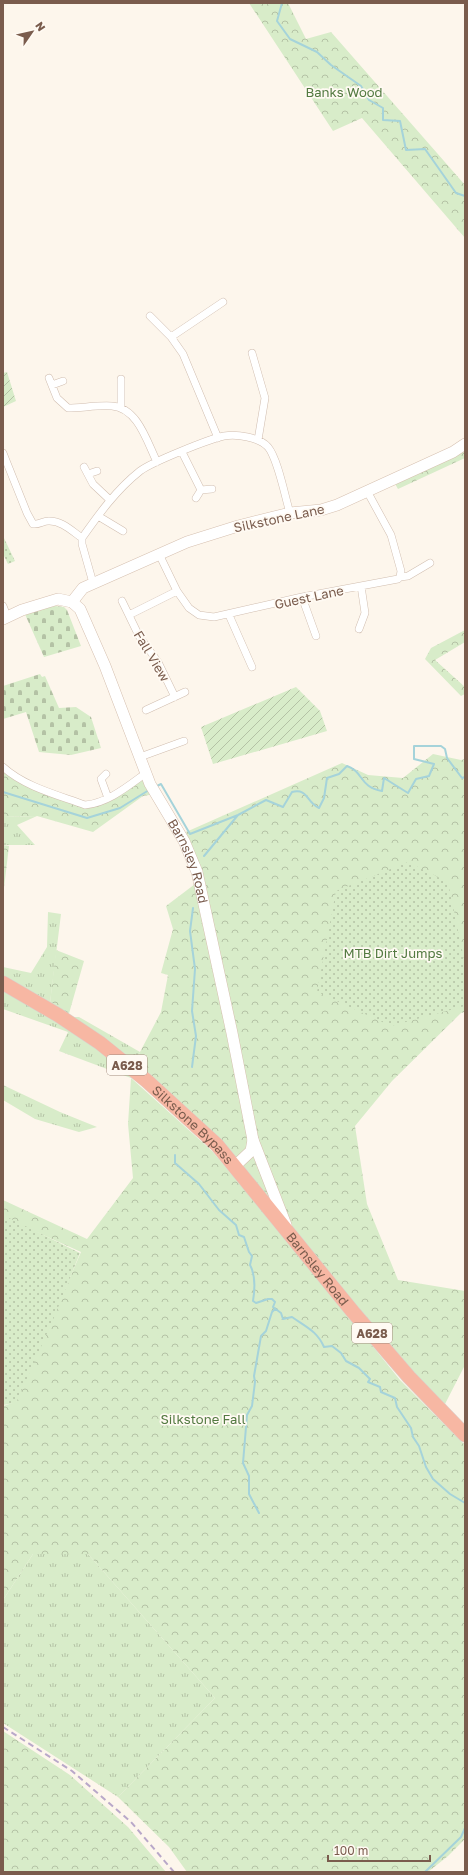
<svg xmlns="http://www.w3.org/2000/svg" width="468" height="1875" font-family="'Golos Text',sans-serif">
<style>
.grass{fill:url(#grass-tufts)}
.forest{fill:url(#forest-crowns)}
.cemetery{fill:url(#cemetery-stones)}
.park{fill:url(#park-dots)}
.garden{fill:url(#garden-furrows)}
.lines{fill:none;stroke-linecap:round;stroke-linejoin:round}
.stream{stroke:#a5d3da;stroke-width:2}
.street-casing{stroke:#d1beb0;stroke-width:8}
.secondary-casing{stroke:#d6c0b0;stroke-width:12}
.highway-casing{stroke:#dad1cd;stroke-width:15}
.street{stroke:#fff;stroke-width:7}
.secondary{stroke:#fff;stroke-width:11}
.highway{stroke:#f7b7a3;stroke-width:14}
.rail{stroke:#b9a8c9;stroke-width:2;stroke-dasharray:6 4;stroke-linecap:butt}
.labels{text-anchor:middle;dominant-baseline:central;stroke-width:3.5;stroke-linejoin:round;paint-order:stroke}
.shield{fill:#fffaf3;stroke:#a28b7f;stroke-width:1}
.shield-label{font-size:12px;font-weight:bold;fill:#7a5c4d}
.park-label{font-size:13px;fill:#537a41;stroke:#fffaf3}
.street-label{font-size:13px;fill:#7a5c4d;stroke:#fffaf3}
</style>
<defs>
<pattern id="grass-tufts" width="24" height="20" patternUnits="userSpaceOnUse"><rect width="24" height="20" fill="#d8ecc9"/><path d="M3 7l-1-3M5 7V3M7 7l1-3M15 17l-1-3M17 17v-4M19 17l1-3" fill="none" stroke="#b4c2a5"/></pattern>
<pattern id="forest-crowns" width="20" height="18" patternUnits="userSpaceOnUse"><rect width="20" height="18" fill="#d8ecc9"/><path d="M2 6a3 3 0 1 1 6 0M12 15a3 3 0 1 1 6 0" fill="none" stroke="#b4c2a5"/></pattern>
<pattern id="cemetery-stones" width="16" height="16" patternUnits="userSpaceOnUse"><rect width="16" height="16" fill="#d8ecc9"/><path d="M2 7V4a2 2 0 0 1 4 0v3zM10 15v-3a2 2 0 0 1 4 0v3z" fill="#b4c2a5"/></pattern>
<pattern id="park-dots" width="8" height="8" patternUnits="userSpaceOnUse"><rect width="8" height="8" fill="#d8ecc9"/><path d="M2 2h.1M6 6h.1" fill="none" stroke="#b4c2a5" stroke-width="1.8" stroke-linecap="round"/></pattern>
<pattern id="garden-furrows" width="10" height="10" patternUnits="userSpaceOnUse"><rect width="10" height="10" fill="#d8ecc9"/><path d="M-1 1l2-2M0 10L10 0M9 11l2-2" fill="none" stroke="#b4c2a5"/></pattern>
</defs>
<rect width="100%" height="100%" fill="#fdf6ec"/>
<path class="grass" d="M37,816L17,825L35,845H3V817Z
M48,912L61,914L50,1003L3,978V967L31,973L47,947Z
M3,987L56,1017H79L140,1052L135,1071L131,1078L59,1051L68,1032L3,1009Z
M3,1085L60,1112L97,1127L79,1132L35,1119L3,1100Z
M33,1554H88L215,1698L118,1797L3,1723V1600Z"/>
<path class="forest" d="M249,3H288L306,39L331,32L465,185V238L362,118L333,131Z
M465,451V458L398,489L394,482Z
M465,630V642L435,660L465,687V694L461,696L425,659L431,648Z
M433,754L461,760L465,759V1012L461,1013L392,1081L355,1126L367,1204L398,1280L465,1291V1365L445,1404L411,1372L266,1197L231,1151L137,1064L140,1052L161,1012L168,975L161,973L173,929L166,906L199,881L203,875L186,832L342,763L368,775L403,778Z
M3,767L38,788L92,804L146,773L155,794L143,796L93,832L37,816L3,817Z
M3,845L9,846L3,896Z
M56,950L84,961L68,1017L50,1003Z
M131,1078L212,1151L282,1234L400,1380L465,1445V1839L448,1856L428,1872H187L169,1847L118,1797L215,1698L88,1554H33L3,1600V1406L16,1402L81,1252L3,1217V1200L87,1239L133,1178L128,1124Z
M3,1731L70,1775L128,1827L166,1872H3Z"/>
<path class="cemetery" d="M55,606L64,607L67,610L81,646L44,657L24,612Z
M40,674L42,677L45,676L59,708L76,707L91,717L101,748L71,755L39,752L26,712L3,719V686Z"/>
<path class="park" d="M3,536L15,561L8,564L3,554Z
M408,862L448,882L465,964V1006L391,1026L317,992L336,891Z
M3,1215L80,1253L53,1320L16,1403L3,1405Z"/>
<path class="garden" d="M7,372L16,401L3,407V373Z
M296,687L320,711L327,731L213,764L201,727Z"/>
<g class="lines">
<path class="stream" d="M282,3L277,21L290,39L317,52L331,65L361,86L369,100L383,108V120L400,121L406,150L425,149L456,193L465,196
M157,786L161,784L190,834L238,815L266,800L283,807L292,792C308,788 306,802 319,808L324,798L327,778L339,774L347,766C364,772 359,787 382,791L384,778L408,793L416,779L429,776L434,764L414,759V746H441L445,749L447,758L462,778L465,777
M3,792L87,818L120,808L149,790
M204,856L238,815
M192,1067L196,1036L192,1011L195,969L190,931L193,908
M175,1155V1163L199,1184L219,1210L236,1225L239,1235L244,1237L249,1252L252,1256L250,1265C256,1276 255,1289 253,1301L256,1303L268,1299H272L275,1302L273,1307L281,1313L283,1319L292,1317C306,1327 317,1331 324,1347L332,1346L341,1353L346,1361L359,1368L370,1379L368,1382L380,1387L381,1392L395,1398L397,1407L411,1428L413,1437L419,1446L426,1467L433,1479L450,1494L465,1503
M259,1513L249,1494V1476L243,1463L247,1415L252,1406L255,1382L254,1376L261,1336L266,1331L272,1312L275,1309
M425,1872L461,1837L465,1828"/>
<defs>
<path id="street" d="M150,316L171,337L183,354L218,438
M171,337L223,302
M252,353L265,398L258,440
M49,378L57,398L68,408C82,408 97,405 112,406C138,408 147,442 157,462
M121,379V408
M52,385L63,381
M182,452L201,490
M3,453L27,513L33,524C39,525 43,521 48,521C61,520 72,531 82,538
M84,467L93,484L110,500
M88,474L97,471
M196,498L201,490L212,489
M98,516L123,531
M82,538C99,514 116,490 140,471C152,462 209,439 224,436C237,434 259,437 268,447C278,459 285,497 290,513
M82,538V544L93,583
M159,554L177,591L189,608L199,615L214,617L302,597L398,579L400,577L401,571L391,535L367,491
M400,577L408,576L430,563
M302,597L316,636
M122,601L139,636L158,662L175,697
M3,606L7,616
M129,615L177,591
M229,615L252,667
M359,629L365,613L361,586
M146,710L185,692
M140,757L184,741
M3,767C25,787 58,795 85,805C108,803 128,786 146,773
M106,774L101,779L108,798"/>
<g id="secondary">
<path d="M72,602L83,588L187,542L238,526L290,513L321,510L337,505L453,452L465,444"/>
<path id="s1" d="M3,619L22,610L58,599L72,602L80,609L105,666L150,784L184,841L197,872L232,1033L253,1140L286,1225"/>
<path d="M235,1166L251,1151L253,1140"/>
</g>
<g id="highway">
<path id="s2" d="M3,983L58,1015L100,1043L147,1081L217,1145L353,1312L409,1377L465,1435"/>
</g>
</defs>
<use href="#street" class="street-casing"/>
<use href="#secondary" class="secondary-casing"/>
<use href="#highway" class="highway-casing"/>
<use href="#street" class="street"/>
<use href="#secondary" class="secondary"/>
<use href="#highway" class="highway"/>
<path class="rail" d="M3,1727L72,1771L131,1822L174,1872"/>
</g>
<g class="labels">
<g class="shield">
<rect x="107" y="1055" width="40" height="20" rx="3"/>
<rect x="352" y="1323" width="40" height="20" rx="3"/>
</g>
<g class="shield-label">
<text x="127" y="1065">A628</text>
<text x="372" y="1333">A628</text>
</g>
<g class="park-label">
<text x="344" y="92">Banks Wood</text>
<text x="393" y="953">MTB Dirt Jumps</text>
<text x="203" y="1419">Silkstone Fall</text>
</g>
<g class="street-label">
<text transform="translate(279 518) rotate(-12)">Silkstone Lane</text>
<text transform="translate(309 597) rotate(-12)">Guest Lane</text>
<text transform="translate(152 656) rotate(59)">Fall View</text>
<text stroke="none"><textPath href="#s1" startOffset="359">Barnsley Road</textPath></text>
<text stroke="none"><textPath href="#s2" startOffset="238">Silkstone Bypass</textPath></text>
<text stroke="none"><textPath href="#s2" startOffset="429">Barnsley Road</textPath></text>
</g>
</g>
<rect width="468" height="1875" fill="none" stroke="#7a5c4d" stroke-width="8"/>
<g transform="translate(32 32) rotate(56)" stroke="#fffaf3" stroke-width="3" paint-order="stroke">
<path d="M0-3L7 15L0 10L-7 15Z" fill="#7a5c4d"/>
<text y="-6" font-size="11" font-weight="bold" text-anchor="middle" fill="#7a5c4d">N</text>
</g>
<path d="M328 1855v6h102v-6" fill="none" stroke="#7a5c4d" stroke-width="2"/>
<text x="334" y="1855" font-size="12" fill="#7a5c4d" stroke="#fffaf3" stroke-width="3" paint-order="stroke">100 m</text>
</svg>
